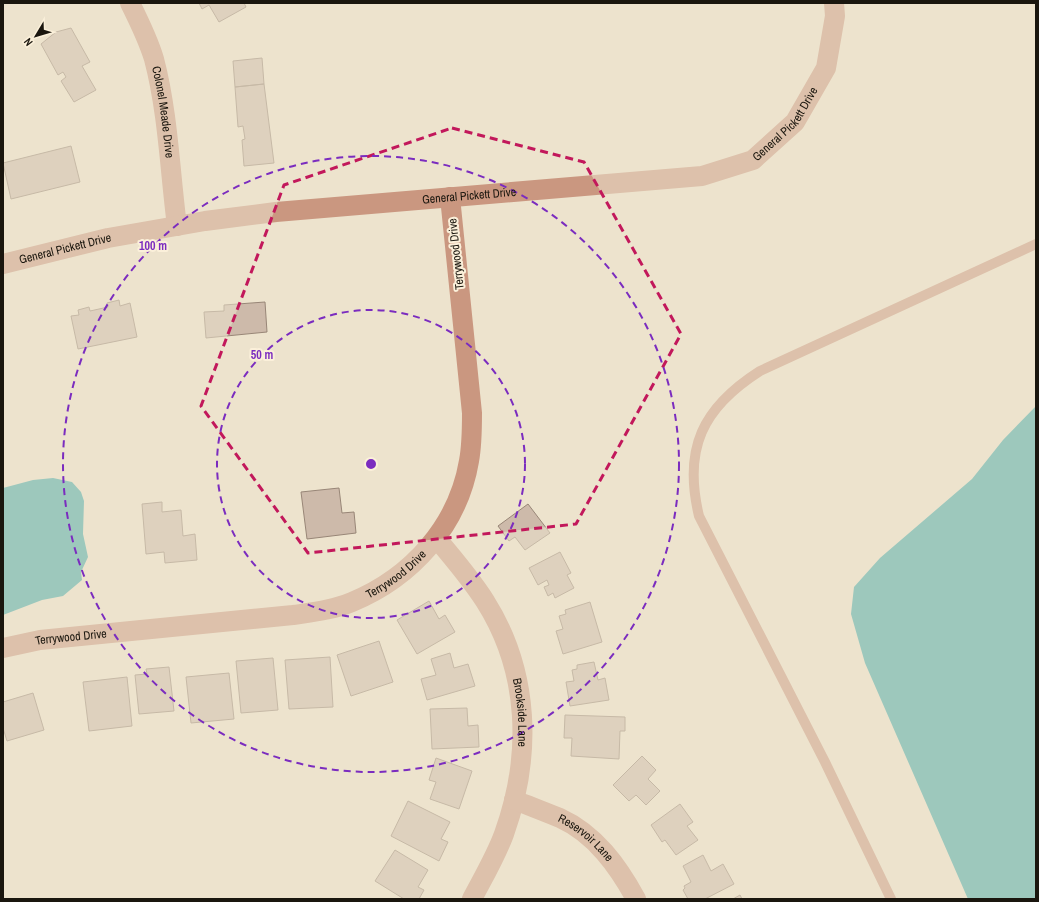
<svg xmlns="http://www.w3.org/2000/svg" width="1039" height="902" font-family="'Archivo Narrow',sans-serif">
<style>
.water{fill:#3da6a7}
.building{fill:#cdbaaa;stroke:#988677}
.lines{fill:none;stroke-linecap:round;stroke-linejoin:round}
.lane{stroke:#ca9780;stroke-width:10}
.street{stroke:#ca9780;stroke-width:20}
.marked{fill:none;stroke:#c2185b;stroke-width:3;stroke-dasharray:8 5;stroke-linejoin:round}
.ring{fill:none;stroke:#7b2cbf;stroke-width:2;stroke-dasharray:7 5}
.labels{text-anchor:middle;dominant-baseline:central;stroke-width:4;stroke-linejoin:round;paint-order:stroke}
.street-label{font-size:12px;fill:#1a160e;stroke:#fbf0da}
.centre{fill:#7b2cbf;stroke:#fbf0da;stroke-width:2}
.ring-label{font-size:12px;text-anchor:middle;font-weight:bold;fill:#7b2cbf;stroke:#fbf0da;stroke-width:4;stroke-linejoin:round;paint-order:stroke}
</style>
<rect width="100%" height="100%" fill="#ede3cd"/>
<path class="water" d="M1036,406V899H968L865,663L851,614L854,587L880,558L972,479L1003,440Z
M53,478L72,482L81,492L84,501L83,534L88,557L81,572L82,580L63,596L42,600L3,615V488L33,480Z"/>
<path class="building" d="M199,3H244L246,7L219,22L209,5L202,9Z
M71,28L90,62L82,66L96,90L74,102L61,81L66,77L63,72L58,75L41,44L56,32Z
M262,58L264,84L235,87L233,61Z
M264,84L274,163L244,166L242,140L245,139L243,126L238,127L235,87Z
M71,146L80,182L11,199L3,163Z
M119,300L120,306L130,303L137,337L78,349L71,316L79,315L78,310L89,307L90,311L108,307L107,303Z
M265,302L267,332L206,338L204,312L224,311V305Z
M339,488L342,513L354,512L356,533L307,539L301,492Z
M162,502V512L181,510L183,536L195,534L197,560L165,563L164,552L146,554L142,504Z
M528,504L550,533L525,550L515,537L509,541L498,526Z
M560,552L571,573L567,575L574,588L555,598L553,593L548,596L544,587L549,585L547,580L538,585L529,568Z
M429,601L439,619L445,615L455,632L417,654L397,620Z
M590,602L602,642L563,654L556,631L563,629L559,616L566,614L565,610Z
M379,641L393,682L351,696L337,655Z
M450,653L454,668L468,664L475,686L427,700L421,679L436,675L431,659Z
M330,657L333,707L289,709L285,660Z
M273,658L278,710L241,713L236,661Z
M594,662L598,680L605,678L609,700L570,706L566,682L574,681L572,670L577,669V665Z
M169,667L174,711L139,714L135,675L147,674L146,669Z
M229,673L234,719L191,723L186,677Z
M127,677L132,726L89,731L83,682Z
M33,693L44,730L7,741L3,728V702Z
M467,708L468,726L478,725L479,747L432,749L430,709Z
M565,715L625,717V731H620L619,759L571,756L572,738H564Z
M642,756L656,770L648,779L660,791L646,805L636,795L629,801L613,785Z
M436,758L472,771L459,809L430,799L436,782L429,780Z
M408,801L450,822L441,839L448,842L439,861L391,836Z
M680,804L693,822L687,826L698,840L676,855L665,840L662,842L651,825Z
M395,850L428,870L418,887L424,890L419,899H404L375,881Z
M703,855L711,871L723,864L734,884L705,899H688L683,890L685,888L684,886L691,882L683,866Z
M740,895L742,899H733Z"/>
<g class="lines">
<path class="lane" d="M891,899L825,762L699,516C683,449 702,408 760,371L1036,244"/>
<g class="street">
<path id="s1" d="M130,3C139,21 148,39 154,59C168,112 170,172 177,226"/>
<path id="s2" d="M3,264L108,238L205,221L276,212L702,176L753,160L795,122L826,68L835,16L834,3"/>
<path id="s3" d="M437,539C454,559 471,579 485,601C530,672 532,756 504,834C496,856 483,878 472,899"/>
<path id="s4" d="M3,648L40,640L293,615C313,612 333,610 352,602C412,577 458,526 469,461C472,445 472,429 472,413L450,197"/>
<path id="s5" d="M514,800C530,806 545,812 560,818C595,834 618,866 636,899"/>
</g>
</g>
<path d="M0 0H1039V902H0ZM452,128L584,162L681,334L576,524L308,553L201,406L284,185Z" fill="#ede3cd" fill-opacity=".55" fill-rule="evenodd"/>
<path class="marked" d="M452,128L584,162L681,334L576,524L308,553L201,406L284,185Z"/>
<g class="ring">
<circle cx="371" cy="464" r="154"/>
<circle cx="371" cy="464" r="308"/>
</g>
<g class="labels">
<g class="street-label">
<text stroke="none"><textPath href="#s1" startOffset="115">Colonel Meade Drive</textPath></text>
<text stroke="none"><textPath href="#s2" startOffset="808">General Pickett Drive</textPath></text>
<text stroke="none"><textPath href="#s2" startOffset="472">General Pickett Drive</textPath></text>
<text stroke="none"><textPath href="#s2" startOffset="64">General Pickett Drive</textPath></text>
<text transform="translate(456 254) rotate(-96)">Terrywood Drive</text>
<text stroke="none"><textPath href="#s4" startOffset="405">Terrywood Drive</textPath></text>
<text stroke="none"><textPath href="#s4" startOffset="69">Terrywood Drive</textPath></text>
<text stroke="none"><textPath href="#s3" startOffset="197">Brookside Lane</textPath></text>
<text stroke="none"><textPath href="#s5" startOffset="82">Reservoir Lane</textPath></text>
</g>
</g>
<circle cx="371" cy="464" r="6" class="centre"/>
<g class="ring-label">
<text x="153" y="250">100 m</text>
<text x="262" y="359">50 m</text>
</g>
<rect width="1039" height="902" fill="none" stroke="#1a160e" stroke-width="8"/>
<g transform="translate(36 36) rotate(232)" stroke="#fbf0da" stroke-width="3" paint-order="stroke">
<path d="M0-3L7 15L0 10L-7 15Z" fill="#1a160e"/>
<text y="-6" font-size="11" font-weight="bold" text-anchor="middle" fill="#1a160e">N</text>
</g>
</svg>
